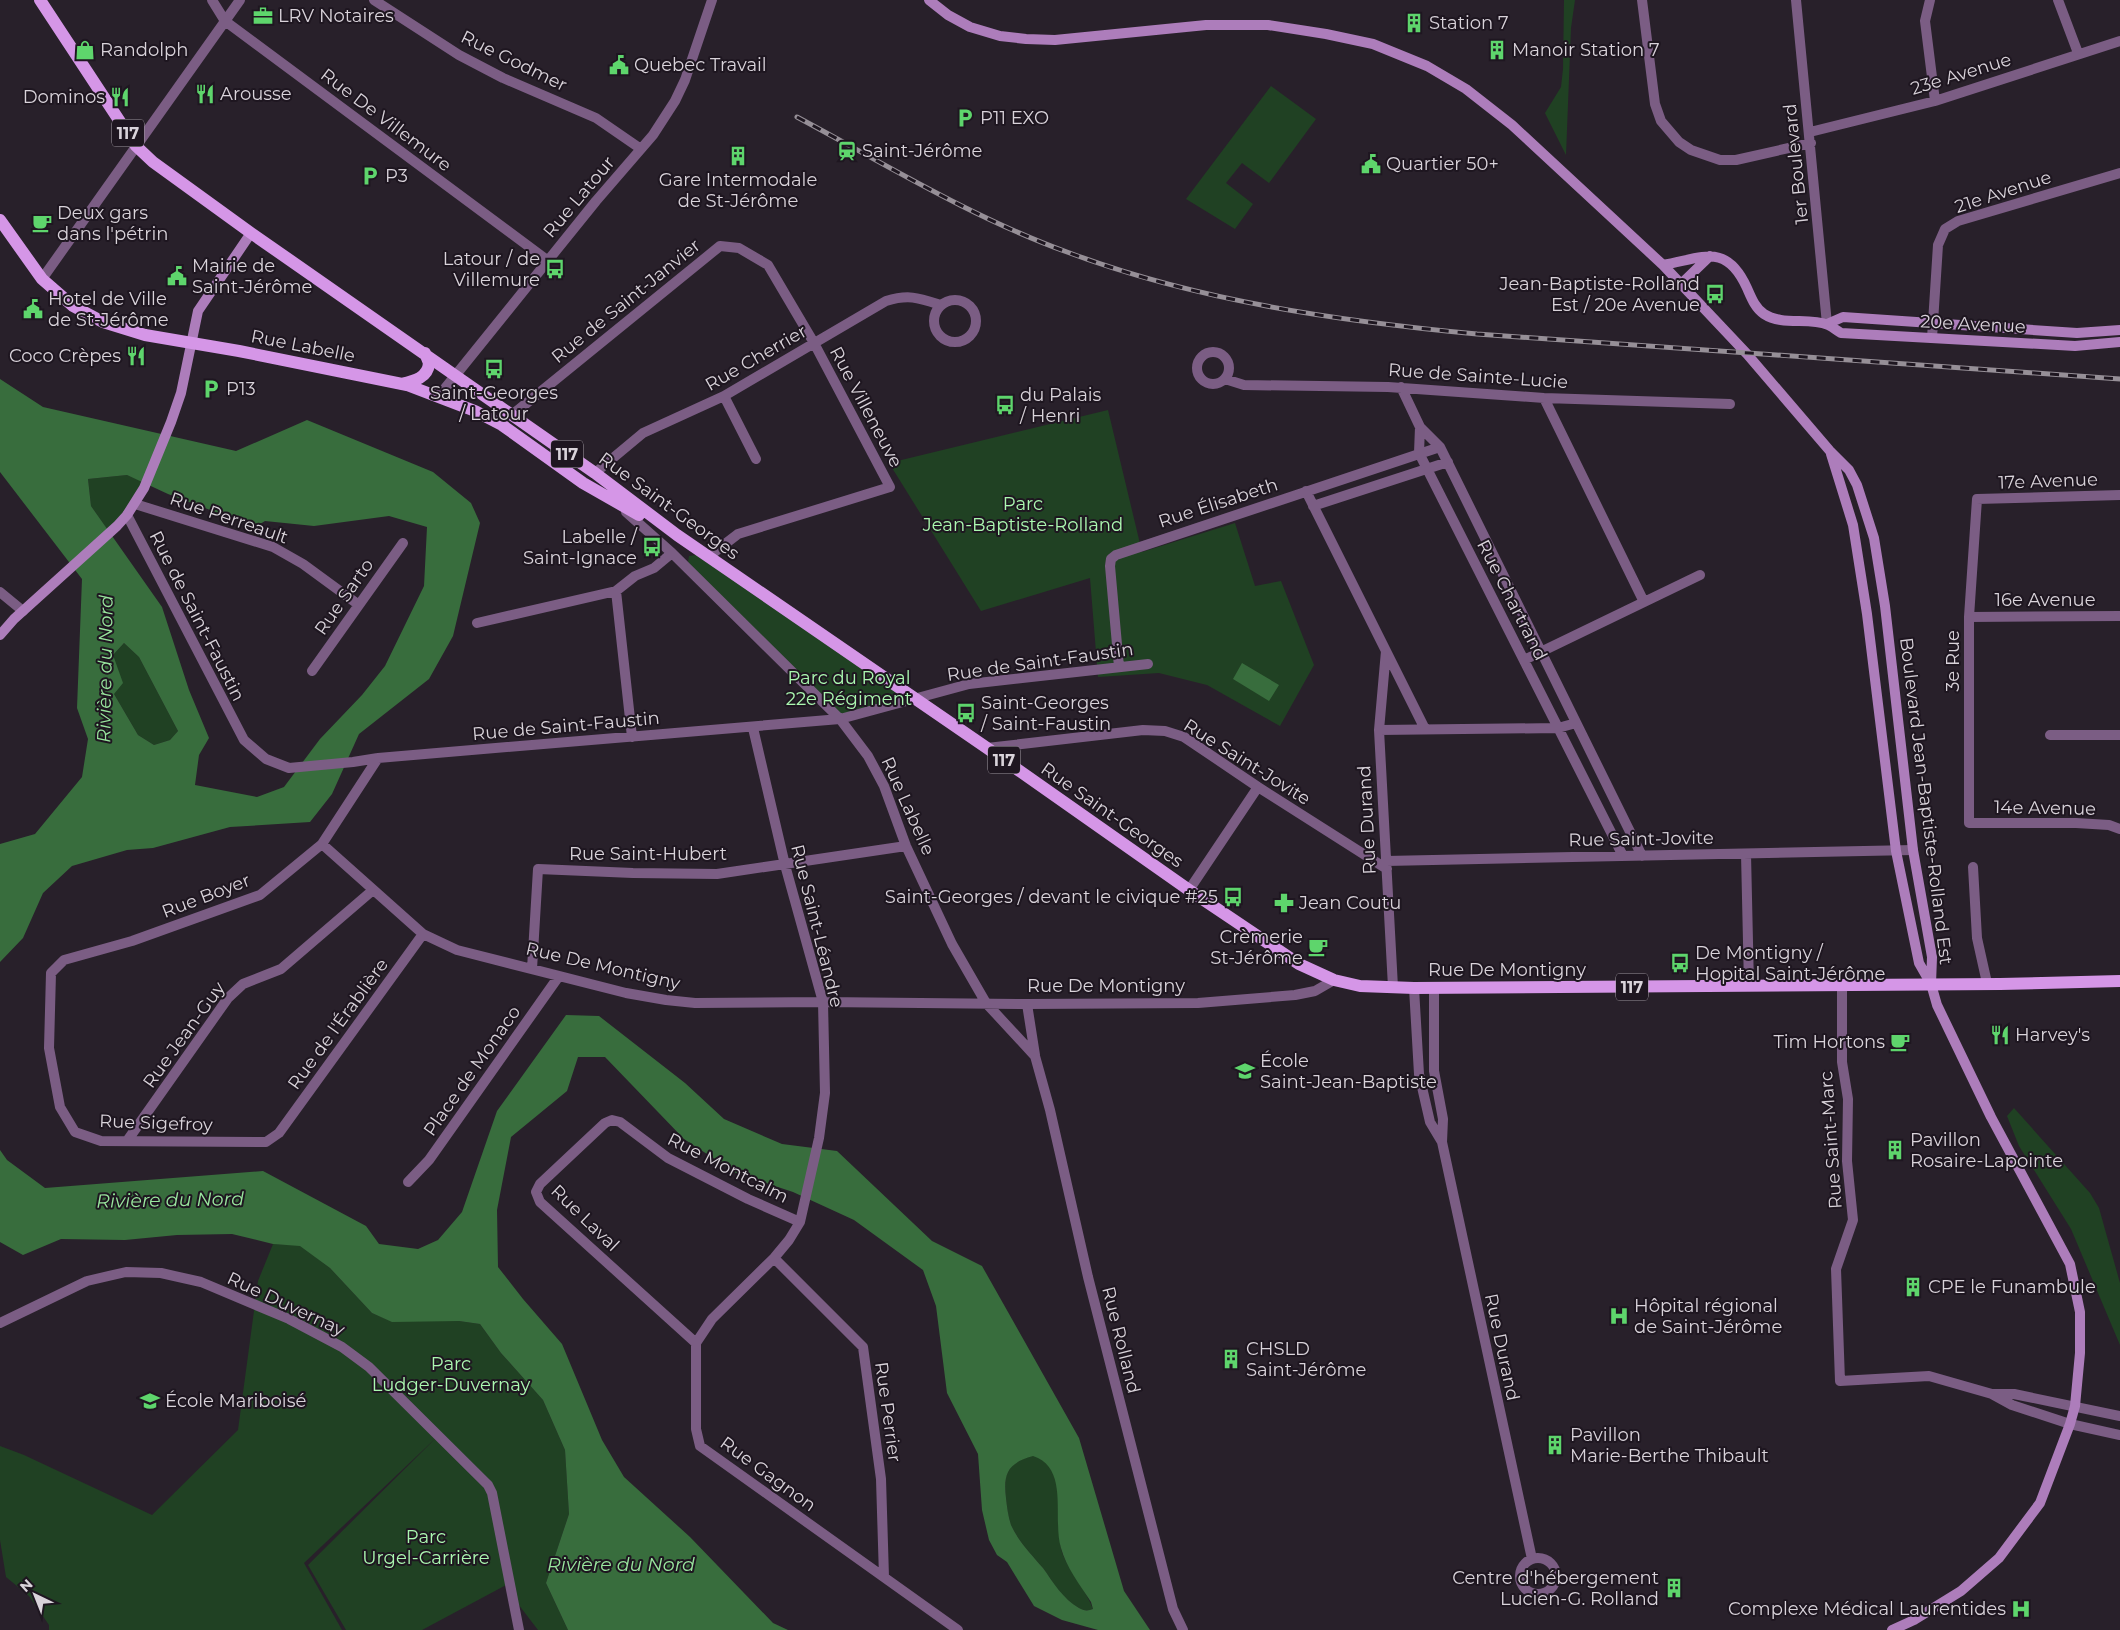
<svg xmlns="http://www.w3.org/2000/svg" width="2120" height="1630" font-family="Montserrat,sans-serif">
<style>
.green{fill:#204123}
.water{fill:#386d3d;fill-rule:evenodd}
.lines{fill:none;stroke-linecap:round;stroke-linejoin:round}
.street{stroke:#7b5d84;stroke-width:10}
.secondary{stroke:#ad7dbb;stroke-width:10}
.primary{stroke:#d596e7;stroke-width:12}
.rail-casing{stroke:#968f97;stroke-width:5}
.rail{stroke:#1e1620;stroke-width:3;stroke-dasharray:9;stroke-linecap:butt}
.labels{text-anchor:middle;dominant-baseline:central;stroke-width:4;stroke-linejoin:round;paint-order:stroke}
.shield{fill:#1e1620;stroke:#a19aa2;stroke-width:1}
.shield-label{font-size:16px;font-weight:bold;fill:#d9d3da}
.poi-label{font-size:18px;fill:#d9d3da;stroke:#1e1620;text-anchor:start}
.street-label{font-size:18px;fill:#d9d3da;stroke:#1e1620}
.park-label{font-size:18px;fill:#abf8b0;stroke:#1e1620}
.water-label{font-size:19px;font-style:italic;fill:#99e69e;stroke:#1e1620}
</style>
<rect width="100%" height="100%" fill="#28202a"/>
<path class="green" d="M1564,0H1575L1571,28L1566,155L1545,113L1561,87L1563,69Z
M1271,86L1316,119L1269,183L1242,163L1226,183L1253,204L1235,229L1186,199Z
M1108,410L1142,552L1235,523L1255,586L1281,581L1314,665L1280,726L1207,685L1159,673L1098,677L1090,578L981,611L889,463Z
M127,475L142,481L135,504L107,529L91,506L88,479Z
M696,555L914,699L840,719L688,562L689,556Z
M124,643L139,657L178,731L170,740L154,745L138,735L114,694L113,655Z
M2014,1108L2090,1193L2099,1208L2120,1283V1345L2071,1229L2019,1146L2007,1116Z
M273,1244L300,1245L330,1268L372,1313L391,1321H459L480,1324L501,1353L543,1400L565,1450L569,1514L546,1583L568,1630H538L512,1596L508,1584L422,1630H346L308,1565L439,1435L304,1563L342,1630H49V1625L29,1596L6,1577L0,1540V1446L24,1455L152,1515L238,1430L258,1281Z
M1033,1455C1037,1457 1043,1458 1047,1462C1066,1482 1054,1530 1063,1555C1071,1574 1086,1590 1093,1609C1088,1611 1084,1611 1079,1608C1063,1600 1053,1582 1043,1568C1032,1555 1018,1541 1011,1525C1008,1517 1007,1507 1006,1498C1003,1473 1008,1463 1033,1455Z"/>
<path class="water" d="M0,379L43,407L236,451L307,420L433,472L471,503L480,523L453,636L429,679L359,734L332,794L310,822L230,827L153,848L127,850L72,866L43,893L23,938L0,962V844L35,834L82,777L88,739L77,708L82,579L0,472ZM127,475L168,494L255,527L265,521L314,526L389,516L427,527L424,586L385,666L362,695L320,739L284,787L257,797L195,785L199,755L209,738L189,690L162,607L91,506L88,479ZM124,643L139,657L178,731L170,740L154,745L138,735L114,694L123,683L113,655Z
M1242,663L1279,685L1269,701L1233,679Z
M566,1015L599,1016L685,1083L724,1119L782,1144L837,1151L932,1241L982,1266L1079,1438L1124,1591L1150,1630H1098L1062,1620L1034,1606L1007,1562L997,1555L989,1540L982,1510L978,1454L947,1393L936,1306L923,1270L854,1220L793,1192L736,1173L684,1139L605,1057H578L567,1091L511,1137L497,1210L498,1267L523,1299L562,1344L602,1440L624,1477L690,1537L773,1623L788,1630H568L546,1583L569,1514L565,1450L543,1400L501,1353L480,1324L459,1321L392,1322L372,1313L330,1268L300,1246L273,1244L232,1234L177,1235L125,1240L61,1239L23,1255L0,1242V1150L7,1160L45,1188L263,1171L366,1226L379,1244L418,1249L438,1240L462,1212L497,1111ZM1033,1456C1070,1468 1052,1519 1061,1548C1066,1567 1080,1585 1091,1602L1093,1609C1088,1611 1084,1611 1079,1608C1063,1599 1053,1582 1043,1568C1032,1555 1018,1541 1011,1525C1008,1516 1007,1507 1006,1498C1003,1473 1008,1463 1033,1456Z"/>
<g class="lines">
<path class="street" d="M212,0L225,21L547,260
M374,0L459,55L503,78L596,118L641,149
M1642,0L1655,104L1661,121L1679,142L1691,150L1720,160H1736L1811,143
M1796,0L1827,324
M1930,0L1925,21L1935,101
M2058,0L2078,53
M1810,132L1935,101L2120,41
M42,279L240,0
M934 321a21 21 0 1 1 42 0a21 21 0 1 1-42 0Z
M1932,338L1938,245L1945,229L1958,221L2120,173
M1197 368a16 16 0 1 1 32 0a16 16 0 1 1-32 0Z
M1225,379L1244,385L1388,387L1544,398L1730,404
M1401,387L1420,427L1440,447L1642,856
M724,396L756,459
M438,397L596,201L653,135L675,101L685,80L712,0
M1544,398L1644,602
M512,415L720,246L739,248L768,265L814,343L890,487L738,534L708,557
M1420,427L1419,453L1623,856
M595,473L643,433L724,396L886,301C909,294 919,298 941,305
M1306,491L1425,729
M2120,495L1977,499L1969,617V823H2076L2109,825L2120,829
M135,504L273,547L303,564L359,605
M1313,506L1448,462
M626,512L672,553L840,719L868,756L884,786L906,846L952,944L986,1003L1035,1056L1050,1110L1088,1277L1173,1609L1183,1630
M127,515L244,740L266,759L289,768L353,762L378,758L840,719L969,684L1148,664
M616,591L632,737
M0,592L23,611
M1969,617L2120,616
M477,623L616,591L635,576L654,568L672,553
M1386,651L1379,730L1393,987
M1524,660L1700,575
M1119,667L1110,566L1111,559L1116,555L1440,447
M312,671L403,543
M753,728L785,865L823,1002L825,1093L819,1138L800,1222L789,1240L774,1258L712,1319L696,1343V1429L700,1446L958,1630
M1379,730L1558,728L1576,723
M2050,735H2120
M987,748L1143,730L1165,731L1184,737L1258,787L1387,869
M378,758L322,844L260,895L132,941L64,960L51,973L49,1048L60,1107L75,1132L101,1141L266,1142L279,1133L423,934
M322,844L423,934L457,950L626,993L666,1000L695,1003L823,1002L1027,1004L1198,1003L1295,995L1315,991L1334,980
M1746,854L1749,986
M1386,861L1913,850
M1973,867L1977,938L1987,983
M1189,890L1258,787
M532,969L538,869L633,873L717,874L906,846
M1842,984V1062L1848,1099L1847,1161L1853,1220L1836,1269L1840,1381L1929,1376L1992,1394L2012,1405L2070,1424L2120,1435
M1434,987V1071L1443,1119L1442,1142L1532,1559
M1414,988L1419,1074L1430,1122L1442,1142
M1027,1004L1035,1055
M127,1141L228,998L243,984L281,969L373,890
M408,1182L429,1160L559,976
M774,1258L863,1347L881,1479L884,1577
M0,1323L87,1281L126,1272L161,1273L201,1282L289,1319L342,1347L369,1367L488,1485L492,1493L519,1630
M696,1343L540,1202L536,1192L540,1184L605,1123L612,1120L620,1122L668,1158L748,1199L800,1222
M1993,1394H2014L2120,1416
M1520 1576a18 18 0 1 1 36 0a18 18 0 1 1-36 0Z"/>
<path class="secondary" d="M929,0L948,15L970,27L1000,36L1026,39L1055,40L1206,25H1268L1326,34L1373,44L1427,66L1466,89L1512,125L1663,265L1747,354L1830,451L1849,470L1857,485L1874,538L1885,606L1913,850L1932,957L1931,984
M1663,265C1703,258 1726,242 1747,288C1751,297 1755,308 1764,314C1782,326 1809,317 1828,325C1833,327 1837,331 1841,333L2075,346L2120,342
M1681,284L1710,256
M1827,324L1843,317L2077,333L2120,330
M1831,454L1853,525L1867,614L1896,851L1919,963L1931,984L1937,1005L1991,1117L2070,1264L2080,1312V1353L2075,1406L2070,1424L2040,1503L1999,1558L1961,1591L1914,1620L1892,1630
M0,635L14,619L117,526L127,515L144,488L171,422L181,393L198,311L251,233"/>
<path class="primary" d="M40,0L136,146L153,162L251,233L595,473L677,535L987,748L1189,890L1299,964L1334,980L1360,986L1414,988L2000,984L2120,981
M0,220L42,279L73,306L103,322L145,335L239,351L407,385L475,411L502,425L583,483L639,515
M401,384C414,381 428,378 429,363L425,353"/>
<defs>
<path id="rail" d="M797,117C885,164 973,218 1067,252C1197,301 1339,321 1477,334L2120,379"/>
</defs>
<use href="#rail" class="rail-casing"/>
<use href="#rail" class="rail"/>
</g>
<defs>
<symbol id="office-bare" viewBox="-9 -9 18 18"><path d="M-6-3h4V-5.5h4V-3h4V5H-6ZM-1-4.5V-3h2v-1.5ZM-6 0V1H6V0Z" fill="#5ed56c" stroke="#1e1620" stroke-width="2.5" paint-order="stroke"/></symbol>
<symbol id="building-bare" viewBox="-9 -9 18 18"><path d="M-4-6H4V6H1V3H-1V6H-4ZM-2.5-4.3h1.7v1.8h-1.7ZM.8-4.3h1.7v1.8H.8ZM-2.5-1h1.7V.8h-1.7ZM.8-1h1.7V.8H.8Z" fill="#5ed56c" stroke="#1e1620" stroke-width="2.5" paint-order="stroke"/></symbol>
<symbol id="shop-bare" viewBox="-9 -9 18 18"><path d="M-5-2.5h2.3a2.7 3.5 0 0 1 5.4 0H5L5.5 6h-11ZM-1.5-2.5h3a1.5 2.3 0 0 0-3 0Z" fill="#5ed56c" stroke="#1e1620" stroke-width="2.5" paint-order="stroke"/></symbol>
<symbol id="civic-bare" viewBox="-9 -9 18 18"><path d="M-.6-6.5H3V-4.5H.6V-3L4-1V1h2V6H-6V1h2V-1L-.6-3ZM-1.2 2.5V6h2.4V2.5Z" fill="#5ed56c" stroke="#1e1620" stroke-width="2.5" paint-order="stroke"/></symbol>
<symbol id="restaurant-bare" viewBox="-9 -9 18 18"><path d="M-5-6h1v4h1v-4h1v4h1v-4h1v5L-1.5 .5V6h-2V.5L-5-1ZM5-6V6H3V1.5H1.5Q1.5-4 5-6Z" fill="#5ed56c" stroke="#1e1620" stroke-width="2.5" paint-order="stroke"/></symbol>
<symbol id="parking-bare" viewBox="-9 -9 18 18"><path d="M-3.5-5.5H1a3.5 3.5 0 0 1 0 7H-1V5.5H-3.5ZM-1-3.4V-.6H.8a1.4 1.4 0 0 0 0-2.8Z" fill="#5ed56c" stroke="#1e1620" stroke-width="2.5" paint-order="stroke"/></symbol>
<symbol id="station-bare" viewBox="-9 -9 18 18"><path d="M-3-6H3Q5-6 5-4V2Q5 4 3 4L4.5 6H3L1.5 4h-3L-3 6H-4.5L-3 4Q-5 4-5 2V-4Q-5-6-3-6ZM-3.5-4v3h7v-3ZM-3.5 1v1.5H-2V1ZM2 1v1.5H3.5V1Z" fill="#5ed56c" stroke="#1e1620" stroke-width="2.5" paint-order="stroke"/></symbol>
<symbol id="cafe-bare" viewBox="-9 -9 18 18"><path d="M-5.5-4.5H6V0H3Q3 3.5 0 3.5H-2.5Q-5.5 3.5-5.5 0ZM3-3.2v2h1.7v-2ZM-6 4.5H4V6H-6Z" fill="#5ed56c" stroke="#1e1620" stroke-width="2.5" paint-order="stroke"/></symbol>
<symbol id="bus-bare" viewBox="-9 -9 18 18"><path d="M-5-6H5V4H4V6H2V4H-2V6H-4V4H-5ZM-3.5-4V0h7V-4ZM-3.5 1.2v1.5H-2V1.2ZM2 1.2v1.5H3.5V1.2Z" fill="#5ed56c" stroke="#1e1620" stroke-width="2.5" paint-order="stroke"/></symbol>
<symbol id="pharmacy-bare" viewBox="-9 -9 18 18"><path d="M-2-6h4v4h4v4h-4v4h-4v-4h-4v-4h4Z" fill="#5ed56c" stroke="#1e1620" stroke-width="2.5" paint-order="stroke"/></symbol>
<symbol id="school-bare" viewBox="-9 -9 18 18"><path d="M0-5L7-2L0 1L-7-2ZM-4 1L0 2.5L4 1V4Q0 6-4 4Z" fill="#5ed56c" stroke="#1e1620" stroke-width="2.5" paint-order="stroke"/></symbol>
<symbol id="hospital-bare" viewBox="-9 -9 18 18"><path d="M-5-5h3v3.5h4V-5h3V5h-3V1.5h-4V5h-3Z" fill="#5ed56c" stroke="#1e1620" stroke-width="2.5" paint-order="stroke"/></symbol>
</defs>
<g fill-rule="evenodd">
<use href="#office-bare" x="249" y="2" width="28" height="28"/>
<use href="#building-bare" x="1400" y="9" width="28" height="28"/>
<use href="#shop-bare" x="71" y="36" width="28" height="28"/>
<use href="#building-bare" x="1483" y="36" width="28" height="28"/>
<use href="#civic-bare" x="605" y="51" width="28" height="28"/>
<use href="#restaurant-bare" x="191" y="80" width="28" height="28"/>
<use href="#restaurant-bare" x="106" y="83" width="28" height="28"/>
<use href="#parking-bare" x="951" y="104" width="28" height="28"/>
<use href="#station-bare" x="833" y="137" width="28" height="28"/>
<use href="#building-bare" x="724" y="142" width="28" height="28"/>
<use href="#civic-bare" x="1357" y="150" width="28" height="28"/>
<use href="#parking-bare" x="356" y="162" width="28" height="28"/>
<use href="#cafe-bare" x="28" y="209" width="28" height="28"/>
<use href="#bus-bare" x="541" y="255" width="28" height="28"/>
<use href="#civic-bare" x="163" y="262" width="28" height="28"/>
<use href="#bus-bare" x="1701" y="280" width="28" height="28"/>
<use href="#civic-bare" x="19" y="295" width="28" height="28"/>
<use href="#restaurant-bare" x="122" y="342" width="28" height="28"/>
<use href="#bus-bare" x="480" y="355" width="28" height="28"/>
<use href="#parking-bare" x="197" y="375" width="28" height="28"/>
<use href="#bus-bare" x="991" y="391" width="28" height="28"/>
<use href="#bus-bare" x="638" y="533" width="28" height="28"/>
<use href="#bus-bare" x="952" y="699" width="28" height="28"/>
<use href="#bus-bare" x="1219" y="883" width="28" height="28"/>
<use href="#pharmacy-bare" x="1270" y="889" width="28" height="28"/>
<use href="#cafe-bare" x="1304" y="933" width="28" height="28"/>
<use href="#bus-bare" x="1666" y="949" width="28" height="28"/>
<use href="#restaurant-bare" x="1986" y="1021" width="28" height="28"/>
<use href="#cafe-bare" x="1886" y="1028" width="28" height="28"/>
<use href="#school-bare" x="1231" y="1057" width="28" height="28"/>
<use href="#building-bare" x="1881" y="1136" width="28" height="28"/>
<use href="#building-bare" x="1899" y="1273" width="28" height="28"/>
<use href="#hospital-bare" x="1605" y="1302" width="28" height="28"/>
<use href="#building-bare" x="1217" y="1345" width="28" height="28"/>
<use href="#school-bare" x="136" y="1387" width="28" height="28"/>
<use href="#building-bare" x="1541" y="1431" width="28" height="28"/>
<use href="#building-bare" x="1660" y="1574" width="28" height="28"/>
<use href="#hospital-bare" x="2007" y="1595" width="28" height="28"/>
</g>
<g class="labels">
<g class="shield">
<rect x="112" y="119.5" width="32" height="27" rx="4"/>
<rect x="551" y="440.5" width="32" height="27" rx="4"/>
<rect x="988" y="746.5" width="32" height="27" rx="4"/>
<rect x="1616" y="973.5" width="32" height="27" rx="4"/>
</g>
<g class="shield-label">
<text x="128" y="133">117</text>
<text x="567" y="454">117</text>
<text x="1004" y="760">117</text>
<text x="1632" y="987">117</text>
</g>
<g class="poi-label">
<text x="278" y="16">LRV Notaires</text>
<text x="1429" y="23">Station 7</text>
<text x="100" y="50">Randolph</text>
<text x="1512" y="50">Manoir Station 7</text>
<text x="634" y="65">Quebec Travail</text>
<text x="220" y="94">Arousse</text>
<text x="105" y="97" text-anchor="end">Dominos</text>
<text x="980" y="118">P11 EXO</text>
<text x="862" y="151">Saint-Jérôme</text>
<text x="1386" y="164">Quartier 50+</text>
<text x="385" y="176">P3</text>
<text x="738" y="180" text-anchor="middle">Gare Intermodale<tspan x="738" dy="21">de St-Jérôme</tspan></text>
<text x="57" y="213">Deux gars<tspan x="57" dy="21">dans l'pétrin</tspan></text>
<text x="540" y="259" text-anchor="end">Latour / de<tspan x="540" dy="21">Villemure</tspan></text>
<text x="192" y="266">Mairie de<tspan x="192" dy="21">Saint-Jérôme</tspan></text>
<text x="1700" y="284" text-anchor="end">Jean-Baptiste-Rolland<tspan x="1700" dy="21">Est / 20e Avenue</tspan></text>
<text x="48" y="299">Hotel de Ville<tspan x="48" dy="21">de St-Jérôme</tspan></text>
<text x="121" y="356" text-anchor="end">Coco Crèpes</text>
<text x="226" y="389">P13</text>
<text x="494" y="393" text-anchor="middle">Saint-Georges<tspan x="494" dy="21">/ Latour</tspan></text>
<text x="1020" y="395">du Palais<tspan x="1020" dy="21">/ Henri</tspan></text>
<text x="637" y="537" text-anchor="end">Labelle /<tspan x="637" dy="21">Saint-Ignace</tspan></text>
<text x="981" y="703">Saint-Georges<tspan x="981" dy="21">/ Saint-Faustin</tspan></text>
<text x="1218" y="897" text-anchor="end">Saint-Georges / devant le civique #25</text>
<text x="1299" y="903">Jean Coutu</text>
<text x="1303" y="937" text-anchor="end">Crèmerie<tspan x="1303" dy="21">St-Jérôme</tspan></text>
<text x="1695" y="953">De Montigny /<tspan x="1695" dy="21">Hopital Saint-Jérôme</tspan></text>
<text x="2015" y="1035">Harvey's</text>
<text x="1885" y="1042" text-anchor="end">Tim Hortons</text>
<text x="1260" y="1061">École<tspan x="1260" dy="21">Saint-Jean-Baptiste</tspan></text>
<text x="1910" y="1140">Pavillon<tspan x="1910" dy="21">Rosaire-Lapointe</tspan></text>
<text x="1928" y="1287">CPE le Funambule</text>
<text x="1634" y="1306">Hôpital régional<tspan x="1634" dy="21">de Saint-Jérôme</tspan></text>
<text x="1246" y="1349">CHSLD<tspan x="1246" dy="21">Saint-Jérôme</tspan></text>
<text x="165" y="1401">École Mariboisé</text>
<text x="1570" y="1435">Pavillon<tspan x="1570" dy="21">Marie-Berthe Thibault</tspan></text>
<text x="1659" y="1578" text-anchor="end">Centre d'hébergement<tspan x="1659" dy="21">Lucien-G. Rolland</tspan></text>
<text x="2006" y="1609" text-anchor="end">Complexe Médical Laurentides</text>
</g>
<g class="street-label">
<text transform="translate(514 61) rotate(26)">Rue Godmer</text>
<text transform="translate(1961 74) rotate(-17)">23e Avenue</text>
<text transform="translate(386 120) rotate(37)">Rue De Villemure</text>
<text transform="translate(1796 164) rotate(-96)">1er Boulevard</text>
<text transform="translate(2003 192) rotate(-18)">21e Avenue</text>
<text transform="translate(579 197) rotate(-50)">Rue Latour</text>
<text transform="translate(626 301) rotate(-39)">Rue de Saint-Janvier</text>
<text transform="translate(1973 324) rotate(3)">20e Avenue</text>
<text transform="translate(303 346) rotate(11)">Rue Labelle</text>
<text transform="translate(756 358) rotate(-30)">Rue Cherrier</text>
<text transform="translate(1478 376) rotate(4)">Rue de Sainte-Lucie</text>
<text transform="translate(866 407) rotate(62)">Rue Villeneuve</text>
<text transform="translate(2048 481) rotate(-2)">17e Avenue</text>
<text transform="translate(1218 503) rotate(-18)">Rue Élisabeth</text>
<text transform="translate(669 506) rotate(36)">Rue Saint-Georges</text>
<text transform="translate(229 518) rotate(19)">Rue Perreault</text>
<text transform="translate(344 597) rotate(-55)">Rue Sarto</text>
<text transform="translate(1512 600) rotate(63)">Rue Chartrand</text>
<text x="2045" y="600">16e Avenue</text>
<text transform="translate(197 616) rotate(63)">Rue de Saint-Faustin</text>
<text transform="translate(1953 661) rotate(-90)">3e Rue</text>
<text transform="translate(1040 662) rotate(-8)">Rue de Saint-Faustin</text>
<text transform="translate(566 726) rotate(-5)">Rue de Saint-Faustin</text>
<text transform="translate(1247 762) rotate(32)">Rue Saint-Jovite</text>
<text transform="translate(1926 801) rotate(83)">Boulevard Jean-Baptiste-Rolland Est</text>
<text transform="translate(908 806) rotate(66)">Rue Labelle</text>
<text transform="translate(2045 808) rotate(1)">14e Avenue</text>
<text transform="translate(1112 815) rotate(35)">Rue Saint-Georges</text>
<text transform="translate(1367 820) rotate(-93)">Rue Durand</text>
<text transform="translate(1641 839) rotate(-1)">Rue Saint-Jovite</text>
<text x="648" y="854">Rue Saint-Hubert</text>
<text transform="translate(206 896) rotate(-21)">Rue Boyer</text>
<text transform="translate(817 926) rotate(76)">Rue Saint-Léandre</text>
<text transform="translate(603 966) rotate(13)">Rue De Montigny</text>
<text x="1507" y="970">Rue De Montigny</text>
<text x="1106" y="986">Rue De Montigny</text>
<text transform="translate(338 1024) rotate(-54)">Rue de l'Érablière</text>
<text transform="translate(184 1035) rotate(-54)">Rue Jean-Guy</text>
<text transform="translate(472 1071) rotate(-55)">Place de Monaco</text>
<text transform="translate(156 1123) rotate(2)">Rue Sigefroy</text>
<text transform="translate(1831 1140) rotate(-94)">Rue Saint-Marc</text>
<text transform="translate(728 1168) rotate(27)">Rue Montcalm</text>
<text transform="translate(585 1218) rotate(44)">Rue Laval</text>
<text transform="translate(286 1304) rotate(25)">Rue Duvernay</text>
<text transform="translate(1121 1340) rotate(76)">Rue Rolland</text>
<text transform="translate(1502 1347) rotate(78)">Rue Durand</text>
<text transform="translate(888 1412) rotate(82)">Rue Perrier</text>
<text transform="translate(768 1474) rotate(36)">Rue Gagnon</text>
</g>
<g class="park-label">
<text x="1023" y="504">Parc<tspan x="1023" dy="21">Jean-Baptiste-Rolland</tspan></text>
<text x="849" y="678">Parc du Royal<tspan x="849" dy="21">22e Régiment</tspan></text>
<text x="451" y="1364">Parc<tspan x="451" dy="21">Ludger-Duvernay</tspan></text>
<text x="426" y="1537">Parc<tspan x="426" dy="21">Urgel-Carrière</tspan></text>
</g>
<g class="water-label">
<text transform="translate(105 669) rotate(-89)">Rivière du Nord</text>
<text transform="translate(170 1200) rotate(-1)">Rivière du Nord</text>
<text x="621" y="1564">Rivière du Nord</text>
</g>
</g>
<g transform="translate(35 1595) rotate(317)" stroke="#1e1620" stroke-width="4" paint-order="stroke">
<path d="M0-4L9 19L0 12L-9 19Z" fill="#d9d3da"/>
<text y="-8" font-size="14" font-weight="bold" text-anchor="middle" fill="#d9d3da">N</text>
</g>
</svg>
